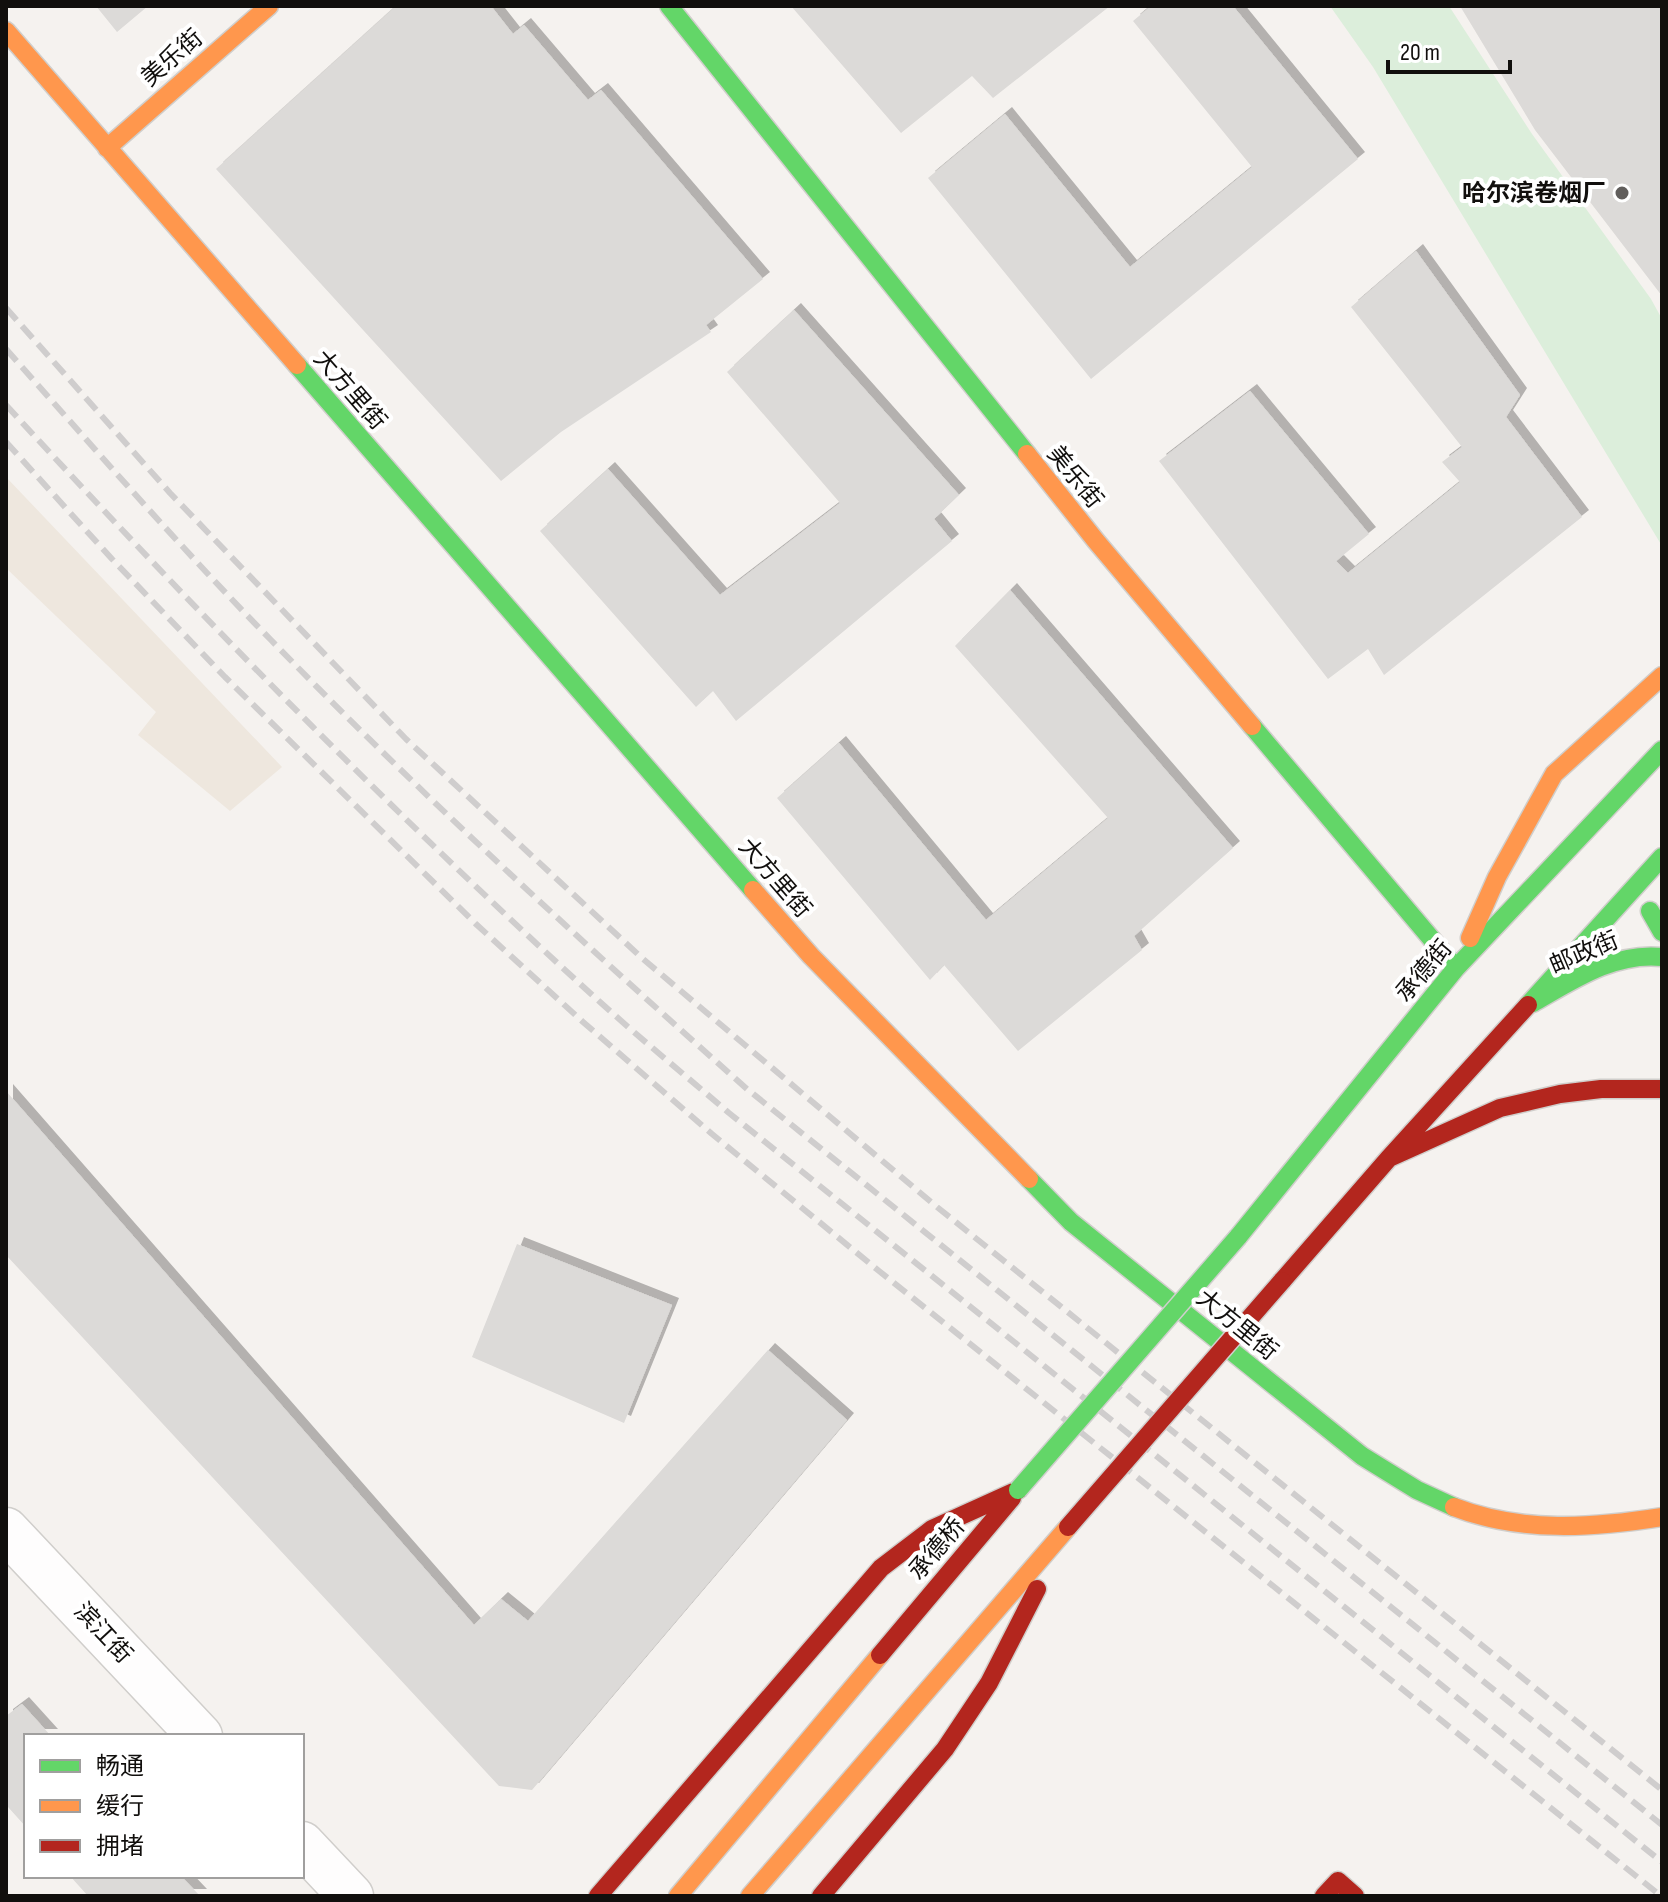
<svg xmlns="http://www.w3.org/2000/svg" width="1668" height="1902" font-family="'Sofia Sans Condensed','Noto Sans SC',sans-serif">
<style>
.built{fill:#eee7de}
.green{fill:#dceedb}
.building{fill:#dcdad8;filter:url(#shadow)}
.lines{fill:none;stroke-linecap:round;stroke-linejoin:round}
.street-casing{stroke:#d0cecb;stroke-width:47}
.fast-casing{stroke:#d0cecb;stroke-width:21}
.slow-casing{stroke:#d0cecb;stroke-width:21}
.jam-casing{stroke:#d0cecb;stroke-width:21}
.street{stroke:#fefdfd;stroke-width:44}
.fast{stroke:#63d668;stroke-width:18}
.slow{stroke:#ff974d;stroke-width:18}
.jam{stroke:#b3261e;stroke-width:18}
.rail{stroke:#cfcdcd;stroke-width:6;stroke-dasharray:16 8;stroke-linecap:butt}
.fast-bridge-casing{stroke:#d0cfce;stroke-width:21;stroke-linecap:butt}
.jam-bridge-casing{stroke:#d0cfce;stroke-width:21;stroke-linecap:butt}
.fast-bridge{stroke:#63d668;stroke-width:18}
.jam-bridge{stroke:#b3261e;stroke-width:18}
.poi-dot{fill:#615e5c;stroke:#fff;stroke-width:3}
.labels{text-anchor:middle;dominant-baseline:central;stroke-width:8;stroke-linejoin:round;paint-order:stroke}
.street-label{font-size:24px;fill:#110f0d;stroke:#fff}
.poi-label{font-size:24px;font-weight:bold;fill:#110f0d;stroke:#fff;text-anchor:end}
</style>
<defs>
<filter id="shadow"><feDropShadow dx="7" dy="-7" stdDeviation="0" flood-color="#0004"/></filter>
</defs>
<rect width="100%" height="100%" fill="#f5f2ef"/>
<path class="built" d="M6,477L282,767L230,811L138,735L156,712L6,568Z"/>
<path class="green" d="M1330,6H1449L1532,134L1651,299L1662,319V546L1373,67Z"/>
<path class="building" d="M96,6H148L117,32Z
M396,6H491L513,34L524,25L588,100L601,90L763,279L706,325L711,332L561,432L501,481L216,169Z
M791,6H1110L993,98L972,76L901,133Z
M1151,6H1233L1358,159L1091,379L928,178L1005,114L1130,267L1252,167L1133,21Z
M1460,6H1662V296L1535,130Z
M1416,251L1520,395L1506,417L1582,517L1384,675L1368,649L1328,679L1159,461L1250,391L1369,534L1336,561L1348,573L1460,482L1442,462L1462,447L1351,307Z
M794,310L959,495L934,519L952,541L736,721L713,691L696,707L540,531L608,469L720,595L840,503L727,372Z
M1010,590L1233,848L1134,936L1142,950L1018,1051L944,965L930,980L777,798L839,743L986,920L1108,818L955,646Z
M6,1091L474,1625L501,1599L528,1621L768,1350L847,1420L532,1790L499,1786L6,1255Z
M517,1244L672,1305L624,1423L472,1357Z
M22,1704L51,1736H26V1827L8,1807L6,1808V1716Z
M70,1876H181L200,1896H88Z"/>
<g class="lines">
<defs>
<path id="street" d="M6,1530L200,1736
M302,1844L351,1896"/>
<path id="fast" d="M669,6L1027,454
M297,365L753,890
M1252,726L1456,968
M1650,911L1662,932
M1533,1003C1573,980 1614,952 1662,957
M1528,1005L1662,857
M1029,1179L1071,1222L1362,1456L1417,1490L1454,1507
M1238,1237L1456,968L1662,750"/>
<path id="slow" d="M6,31L297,365
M107,148L269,6
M1027,454L1096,541L1252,726
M753,890L811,956L1029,1179
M1470,938L1497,877L1554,774L1662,676
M1454,1507C1521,1533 1593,1528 1662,1517
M678,1896L880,1655
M750,1896L1068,1527"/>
<path id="jam" d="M1389,1158L1500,1108L1560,1094L1601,1089H1662
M1282,1281L1389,1158L1528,1005
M880,1655L1012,1498
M598,1896L881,1568L932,1529L1018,1490
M821,1896L945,1749L989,1683L1037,1589
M1324,1896L1338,1881L1355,1896"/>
</defs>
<use href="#street" class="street-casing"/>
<use href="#fast" class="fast-casing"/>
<use href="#slow" class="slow-casing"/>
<use href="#jam" class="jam-casing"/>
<use href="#street" class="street"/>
<use href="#fast" class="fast"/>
<use href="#slow" class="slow"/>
<use href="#jam" class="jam"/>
<path class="rail" d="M6,308L170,493L406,739L643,959L937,1207L1662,1790
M6,349C93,447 179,546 271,640C423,797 584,944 747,1089L1662,1825
M6,405C196,612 392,813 600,1002C642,1040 686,1076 729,1113L1662,1862
M6,442L112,559L225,677L477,925L583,1022L712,1134L879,1271L1661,1896"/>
<defs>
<path id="fast-bridge" d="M1018,1490L1238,1237"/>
<path id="jam-bridge" d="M1068,1527L1282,1281"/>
</defs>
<use href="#fast-bridge" class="fast-bridge-casing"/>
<use href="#jam-bridge" class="jam-bridge-casing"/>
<use href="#fast-bridge" class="fast-bridge"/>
<use href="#jam-bridge" class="jam-bridge"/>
</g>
<circle class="poi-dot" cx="1622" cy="193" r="8"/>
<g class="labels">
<g class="street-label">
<text transform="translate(172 58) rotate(-41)">美乐街</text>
<text transform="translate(350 390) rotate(49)">大方里街</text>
<text transform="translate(1075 477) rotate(51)">美乐街</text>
<text transform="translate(775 878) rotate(49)">大方里街</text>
<text transform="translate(1584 953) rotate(-23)">邮政街</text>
<text transform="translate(1424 971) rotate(-50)">承德街</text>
<text transform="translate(1237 1325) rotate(39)">大方里街</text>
<text transform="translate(937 1549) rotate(-50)">承德桥</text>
<text transform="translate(103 1633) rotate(47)">滨江街</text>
</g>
<g class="poi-label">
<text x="1606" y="193">哈尔滨卷烟厂</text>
</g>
</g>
<rect width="1668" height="1902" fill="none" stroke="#110f0d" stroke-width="16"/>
<rect x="24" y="1734" width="280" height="144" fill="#ffffff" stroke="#a09f9e" stroke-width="2"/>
<rect x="40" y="1760" width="40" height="12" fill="#63d668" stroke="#a09f9e" stroke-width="2"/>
<text x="96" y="1774" font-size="24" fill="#110f0d">畅通</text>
<rect x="40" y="1800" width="40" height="12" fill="#ff974d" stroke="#a09f9e" stroke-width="2"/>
<text x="96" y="1814" font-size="24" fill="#110f0d">缓行</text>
<rect x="40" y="1840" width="40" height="12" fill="#b3261e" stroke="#a09f9e" stroke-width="2"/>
<text x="96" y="1854" font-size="24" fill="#110f0d">拥堵</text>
<path d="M1388 60v12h122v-12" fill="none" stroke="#110f0d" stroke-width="4"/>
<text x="1400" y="60" font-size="24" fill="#110f0d" stroke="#ffffff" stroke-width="6" paint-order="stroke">20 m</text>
</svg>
